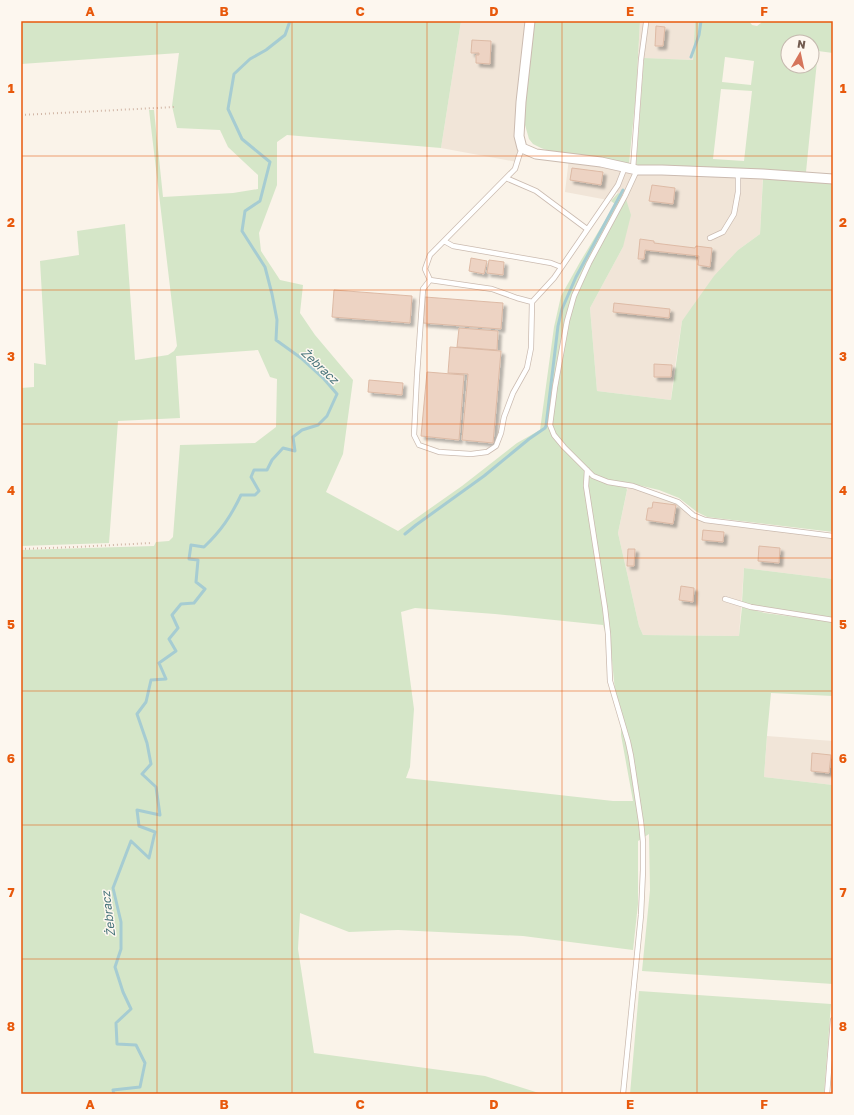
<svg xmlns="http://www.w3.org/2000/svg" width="854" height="1115" font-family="'Golos Text',sans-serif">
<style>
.residential{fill:#f1e5d8}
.green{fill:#d5e6c8;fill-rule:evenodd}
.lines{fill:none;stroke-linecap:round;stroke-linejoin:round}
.stream{stroke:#a6ccd2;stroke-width:3}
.building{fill:#edd3c3;stroke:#ddbaa5;filter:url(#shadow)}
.lane-casing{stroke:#cbbbb0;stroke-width:6}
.street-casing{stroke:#cbbbb0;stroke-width:11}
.path{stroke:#d1b6a6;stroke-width:2;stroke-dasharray:1 3;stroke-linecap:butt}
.lane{stroke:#fff;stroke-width:4.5}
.street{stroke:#fff;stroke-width:9}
.grid{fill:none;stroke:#e8590c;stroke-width:1;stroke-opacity:0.55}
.labels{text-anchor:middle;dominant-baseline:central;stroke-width:3;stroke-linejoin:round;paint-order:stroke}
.water-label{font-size:12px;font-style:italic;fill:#47747b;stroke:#fdf7ef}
.neatline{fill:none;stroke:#e8590c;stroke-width:1.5}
.grid-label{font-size:13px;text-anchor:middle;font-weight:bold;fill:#e8590c}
</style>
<defs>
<filter id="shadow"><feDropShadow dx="3.5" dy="3.5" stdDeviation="1" flood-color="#0004"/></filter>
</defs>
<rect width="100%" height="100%" fill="#faf3e9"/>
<path class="residential" d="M461,21H530L522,148L517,162L441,148Z
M640,21H695L693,60L638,58Z
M569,158L637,170L763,174L760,234L738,250L682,321L674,373L671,400L597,391L590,308L623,247L625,196L614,191L608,200L565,192Z
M628,486L678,502L693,515L705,520L833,537V579L744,568L739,636L643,635L639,626L618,533Z
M767,736L833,741V785L764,777Z"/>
<path class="green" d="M21,21H461L441,148L287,135L277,142V185L259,233L261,251L280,280L303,285L300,313L315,335L353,380L343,454L326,492L398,531L462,486L517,443L540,430L554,327L561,296L580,262L615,204L611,201L618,193L625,196L631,215L623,247L590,308L597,391L671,400L682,321L714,276L738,250L760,234L763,178L833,184V532L707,517L697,512L679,498L659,490L625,482L627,490L618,533L639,626L643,635L739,636L742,607L765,613L833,622V696L771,693L767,735L764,777L833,785V984L642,971L650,890L649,834L638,841V904L633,950L523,936L398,930L349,932L300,913L298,949L314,1053L485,1076L542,1094H21V550L154,546L156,542L169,541L173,537L180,445L255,443L276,427L277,379L270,377L258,350L176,356L180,418L118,421L109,543L21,546V388L34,387V363L46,365L40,261L79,255L77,231L125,224L135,360L168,355L174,351L177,346L149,110H154L163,197L233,193L258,189V175L228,147L220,130L177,128L172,106L179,53L21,64ZM415,608L495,614L603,625L611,650L615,691L621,723V735L633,801H613L406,778L410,767L414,709L401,612Z
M533,21H640L636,93L629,164L555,153L541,148L533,144L529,139L523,118Z
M695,21H749L752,25L757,26L761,23L762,21H833V53L818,51L806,172L636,165L644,58L693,60ZM788,42H812V66H788ZM725,57L754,61L751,85L722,82ZM721,89L752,91L744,161L713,159Z
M744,568L833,579V618L754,606L742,602Z
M639,991L831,1004L824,1094H630Z"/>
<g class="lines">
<path class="stream" d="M691,57L699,35L701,21
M405,534L416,525L484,476L529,439L545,428L546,426L558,326L562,309L576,277L623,190
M114,1094L113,1090L140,1087L145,1063L136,1045L117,1044L116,1023L131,1009L123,992L115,967L121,949V922L113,888L131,841L149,858L155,832L139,826L137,810L160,815L156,787L142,774L151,764L147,743L137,714L146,702L151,680L166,679L159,663L176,651L169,639L178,628L172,615L181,604L194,603L205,589L196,582L198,560L189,559L191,545L204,547C221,531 231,516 241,495H255L259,491L251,477L254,470H267L272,460L283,448L295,451L293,437L302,430L318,425L327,416L337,394L324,379L301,358L276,340L277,320L272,294L265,267L242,231L245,211L260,201L270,162L242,139L228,109L234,74L250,59L266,50L285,35L290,21"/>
</g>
<path class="building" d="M656,26L665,27L663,46H655Z
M472,40L491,41L490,64L476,63V55H479V53H471Z
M572,168L603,172L601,185L570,180Z
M652,185L675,188L673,204L649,201Z
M640,239L654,241V243L695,248L696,246L712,248L710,267L698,265L699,256L645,250L644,259H638Z
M471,258L487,261L484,274L469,271Z
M489,260L504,262L503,275L487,273Z
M334,290L412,296L410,323L332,317Z
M425,297L503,303L501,329L423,323Z
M614,303L670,309L669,318L613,312Z
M459,328L498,331L497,350L457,347Z
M450,347L501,351L493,443L462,440L468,374L448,373Z
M654,364L672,365L671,377H654Z
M427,372L464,375L459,440L421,436Z
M369,380L403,383L402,395L368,392Z
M653,502L676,505L673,524L646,520L648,508H652Z
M703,530L724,532L723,542L702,540Z
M759,546L780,548L779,563L758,561Z
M628,549H635L634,566H627Z
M681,586L694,588L693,602L679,600Z
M812,753L831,755L829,773L811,771Z"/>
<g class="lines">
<defs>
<path id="lane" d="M522,148L519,156L515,169L430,255L425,269L430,280L492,289L517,298L532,302L554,278L618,185L625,167
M633,169L641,60L646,23
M637,170L625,196L589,263L574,296L567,321L555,387L550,425L554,435L564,447L593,476L608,482L633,486L678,502L693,515L705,520L833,536
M506,178L536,191L587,229
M710,238L723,232L734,214L738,192V173
M444,241L453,246L551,263L561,267
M430,280L423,289L417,375L414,435L419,445L439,452L471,454L487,452L496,446L501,433L504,417L513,393L527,368L531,348L532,302
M587,470L586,486L605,608L608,634L610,681L628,742L631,756L641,822L643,842V870L641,915L623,1094
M725,599L751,607L833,620
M827,1094L833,1020"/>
<path id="street" d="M530,21L521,102L519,136L522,148L536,154L601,162L637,170H662L763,174L833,179"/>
</defs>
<use href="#lane" class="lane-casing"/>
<use href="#street" class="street-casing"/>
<path class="path" d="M21,115L175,107
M21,549L75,547L152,543"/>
<use href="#lane" class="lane"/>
<use href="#street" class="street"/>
</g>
<path class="grid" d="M157,21V1094M292,21V1094M427,21V1094M562,21V1094M697,21V1094M21,156H833M21,290H833M21,424H833M21,558H833M21,691H833M21,825H833M21,959H833"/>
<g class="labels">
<g class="water-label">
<text transform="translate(320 366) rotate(43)">Żebracz</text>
<text transform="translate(108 914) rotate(-97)">Żebracz</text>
</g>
</g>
<rect width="854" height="1115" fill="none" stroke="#fdf7ef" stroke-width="44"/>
<g transform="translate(800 54) rotate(9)"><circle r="19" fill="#fdf7ef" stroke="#c5b9af"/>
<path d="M0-3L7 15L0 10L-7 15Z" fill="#d6755b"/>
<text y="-6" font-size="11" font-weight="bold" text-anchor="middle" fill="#725b4f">N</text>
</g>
<rect x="22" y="22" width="810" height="1071" class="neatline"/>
<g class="grid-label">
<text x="90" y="16">A</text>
<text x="224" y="16">B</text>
<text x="360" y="16">C</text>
<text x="494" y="16">D</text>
<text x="630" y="16">E</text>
<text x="764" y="16">F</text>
<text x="11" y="93">1</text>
<text x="843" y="93">1</text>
<text x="11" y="227">2</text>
<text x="843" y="227">2</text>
<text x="11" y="361">3</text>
<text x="843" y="361">3</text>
<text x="11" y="495">4</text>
<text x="843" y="495">4</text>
<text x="11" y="629">5</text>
<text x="843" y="629">5</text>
<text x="11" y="763">6</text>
<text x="843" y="763">6</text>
<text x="11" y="897">7</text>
<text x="843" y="897">7</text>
<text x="11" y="1031">8</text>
<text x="843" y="1031">8</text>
<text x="90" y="1109">A</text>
<text x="224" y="1109">B</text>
<text x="360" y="1109">C</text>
<text x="494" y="1109">D</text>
<text x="630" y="1109">E</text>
<text x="764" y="1109">F</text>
</g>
</svg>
